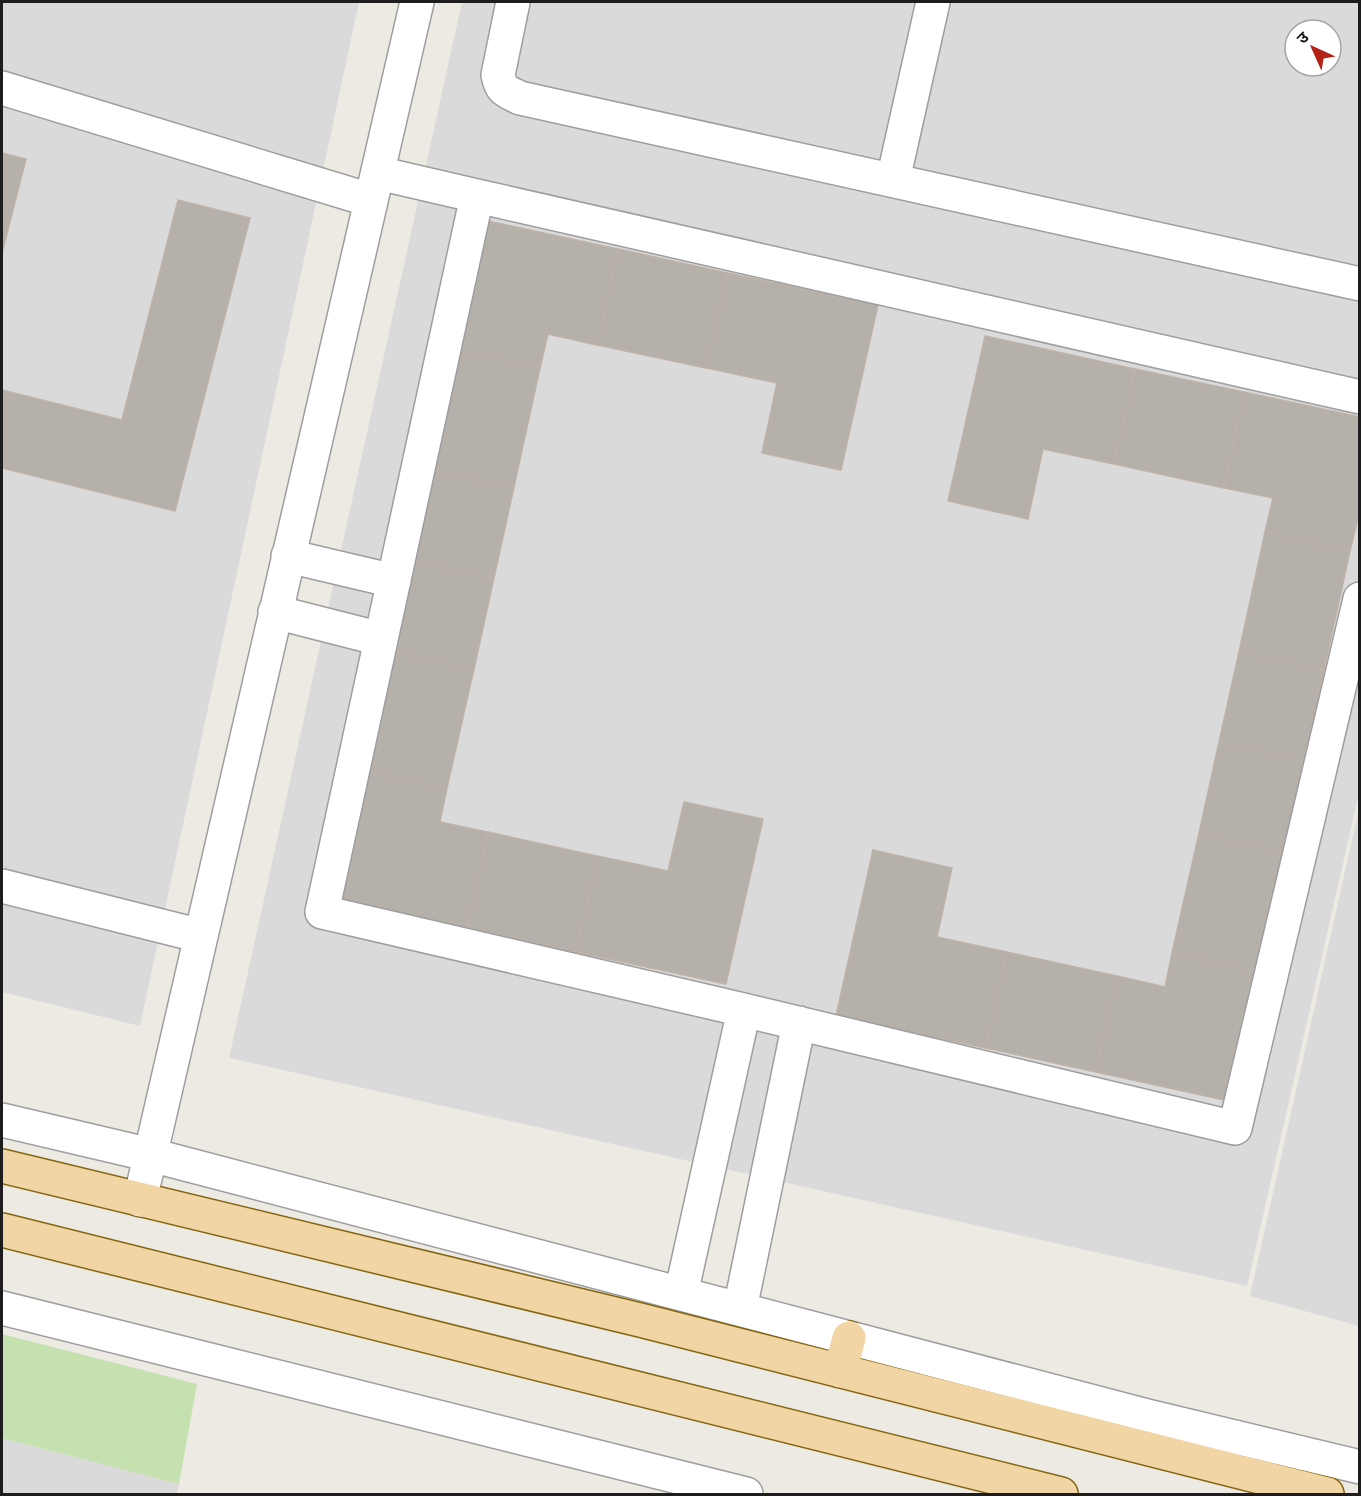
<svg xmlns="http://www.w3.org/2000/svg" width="1361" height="1496" font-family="'Noto Sans','Noto Sans Devanagari',sans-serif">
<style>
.residential{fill:#dbdada;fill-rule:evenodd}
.grass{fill:#c4e1af}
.building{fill:#b6b0aa;stroke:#bdb2a8;stroke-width:1.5}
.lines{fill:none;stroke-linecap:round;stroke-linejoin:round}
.minor-casing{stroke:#9e9e9e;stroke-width:36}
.major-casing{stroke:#856611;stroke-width:36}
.minor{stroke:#fff;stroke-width:33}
.major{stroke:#f1d5a5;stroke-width:33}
</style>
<rect width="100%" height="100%" fill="#edeae4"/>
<path class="residential" d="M2,2H359L140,1026L2,992Z
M462,2H1359V793L1247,1286L229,1058ZM1295,30H1331V66H1295Z
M1359,809V1326L1250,1296Z
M2,1438L179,1484L177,1494H2Z"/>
<path class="grass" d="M2,1334L197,1384L179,1484L2,1438Z"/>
<path class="building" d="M2,153L26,159L2,253Z
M178,200L250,218L175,511L2,468V390L122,420Z
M483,220L618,249L597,345L548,334L540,368L455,350Z
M618,249L728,273L706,368L597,345Z
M728,273L878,305L841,470L762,453L777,383L706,368Z
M985,336L1135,369L1114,464L1043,449L1028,519L948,501Z
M455,350L540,368L514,487L428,469Z
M1135,369L1244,392L1224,488L1114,464Z
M1244,392L1360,417V510L1350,551L1265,532L1273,498L1224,488Z
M428,469L514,487L494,578L408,560Z
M1265,532L1350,551L1324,670L1239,652Z
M408,560L494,578L474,669L388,650Z
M388,650L474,669L447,788L362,770Z
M1239,652L1324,670L1304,761L1219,742Z
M1219,742L1304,761L1284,852L1199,833Z
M362,770L447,788L440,822L488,832L467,928L334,900Z
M684,802L763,819L726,984L576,952L597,856L668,871Z
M488,832L597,856L576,952L467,928Z
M1199,833L1284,852L1258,971L1172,953Z
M873,850L952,868L937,937L1007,952L986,1048L836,1016Z
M1007,952L1117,976L1096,1072L986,1048Z
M1172,953L1258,971L1229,1101L1096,1072L1117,976L1165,987Z"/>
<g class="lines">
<defs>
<path id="minor" d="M513,2L498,75C501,91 506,91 520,98L1360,284
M2,88L370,200
M378,173L477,196
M893,180L933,2
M1360,397L477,196L322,912L731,1007L1235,1128L1360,599
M288,556L394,581
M275,612L381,639
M2,886L201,936
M2,1120L151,1155L1147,1416L1360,1467
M140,1200L417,2
M681,1294L744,1010
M2,1308L746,1494
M740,1309L799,1023"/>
<path id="major" d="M2,1166L640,1320L1327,1494
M2,1230L1061,1494
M840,1371L849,1338"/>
</defs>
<use href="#minor" class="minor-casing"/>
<use href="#major" class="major-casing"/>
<use href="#minor" class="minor"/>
<use href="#major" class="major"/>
</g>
<rect width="1361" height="1496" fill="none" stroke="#1d1d1d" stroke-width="6"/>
<g transform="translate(1313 48) rotate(315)"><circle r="28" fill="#ffffff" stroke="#a5a5a5" stroke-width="1.5"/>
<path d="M0-4.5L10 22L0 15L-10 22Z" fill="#b32117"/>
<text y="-9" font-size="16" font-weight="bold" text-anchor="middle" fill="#1d1d1d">उ</text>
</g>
</svg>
